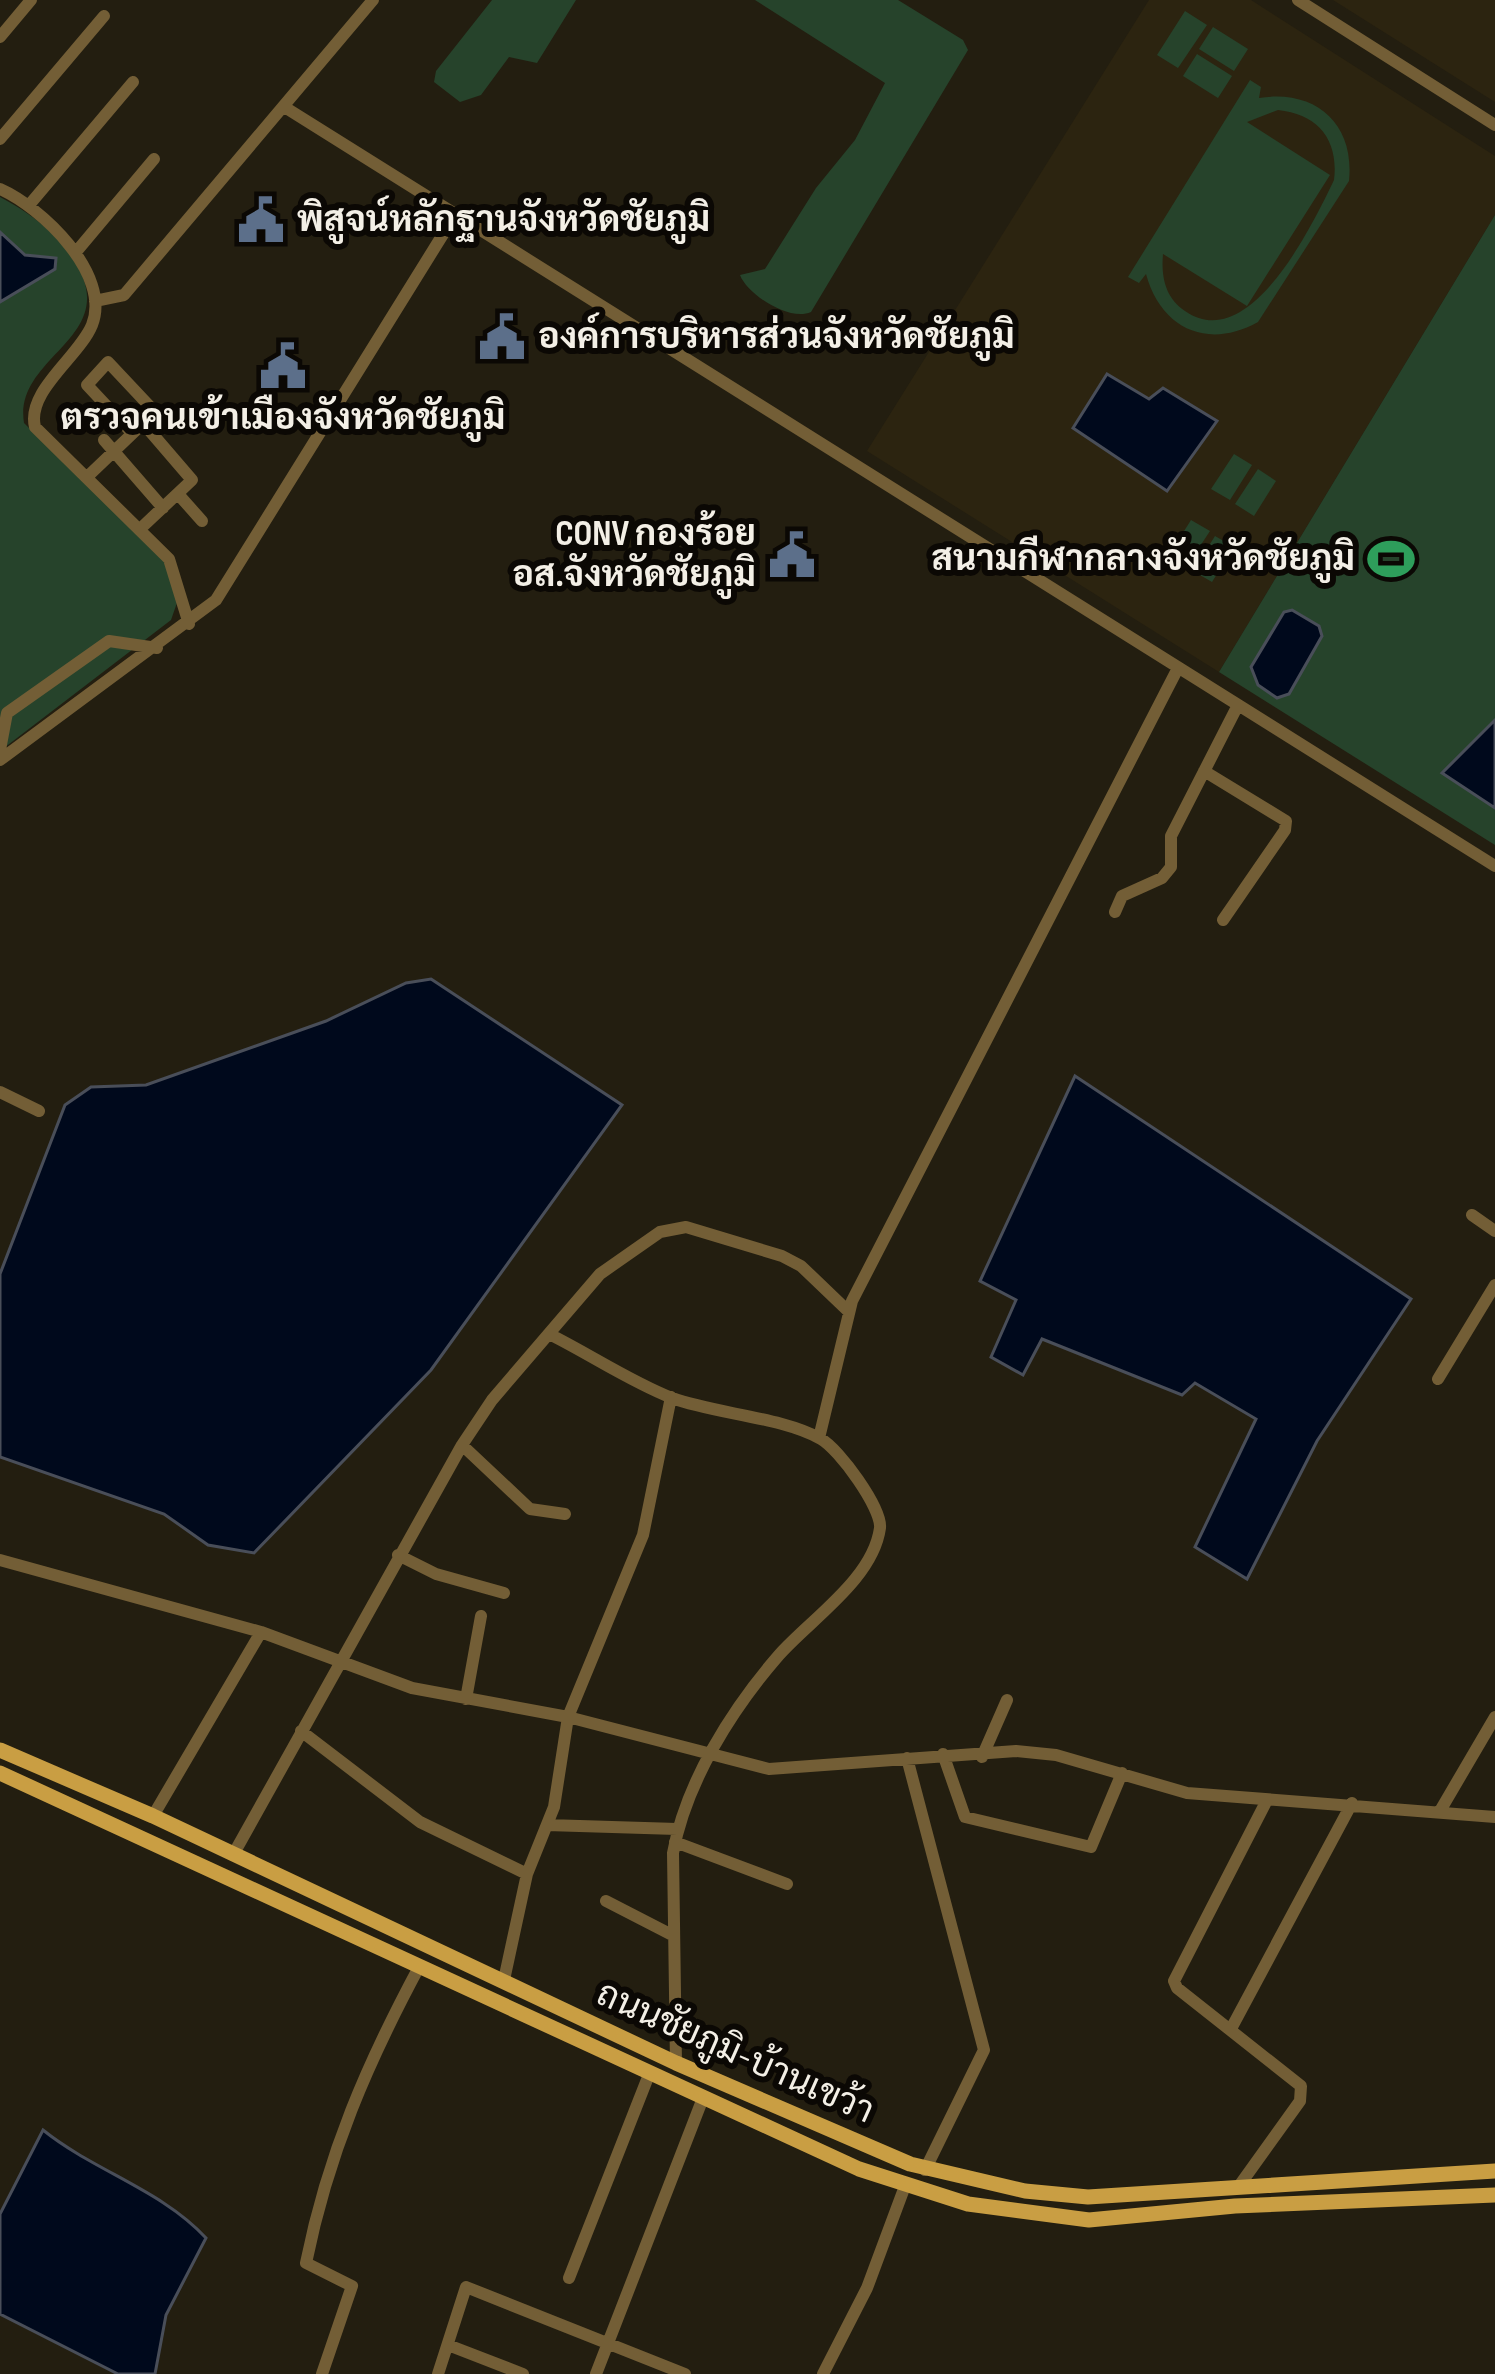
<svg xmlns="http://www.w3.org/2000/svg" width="1495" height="2374" font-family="'Sofia Sans Condensed',Sarabun,sans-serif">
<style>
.built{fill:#2c2410}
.green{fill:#26432b;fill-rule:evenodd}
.water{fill:#00091c;stroke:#494e59;stroke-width:3}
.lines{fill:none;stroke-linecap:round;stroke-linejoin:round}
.minor{stroke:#735e36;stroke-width:12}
.major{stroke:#c99e43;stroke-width:15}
.labels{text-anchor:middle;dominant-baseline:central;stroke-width:12;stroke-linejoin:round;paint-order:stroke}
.poi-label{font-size:36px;font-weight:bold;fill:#f3efe6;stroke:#0b0804;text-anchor:start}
.street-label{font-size:36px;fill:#f3efe6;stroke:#0b0804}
</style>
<rect width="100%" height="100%" fill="#231e10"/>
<path class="built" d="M1149,0H1251L1495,156V215L1219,672L867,451Z
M1333,0H1495V102Z"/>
<path class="green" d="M492,0H576L537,63L509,57L481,95L460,102L434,82L436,71Z
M755,0H898L963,40L968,50L811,312C789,322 747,294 740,275L765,269L816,188L855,140L885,83Z
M1185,11L1207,25L1178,68L1157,55Z
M1213,27L1248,49L1234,71L1199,49Z
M1197,54L1232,76L1218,98L1183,76Z
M1250,80L1261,87L1259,98C1315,89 1355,123 1349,181L1258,322C1208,350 1161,329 1146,274L1139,283L1128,277ZM1278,110C1318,114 1339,140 1334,180C1312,226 1249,356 1185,311C1165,298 1161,276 1163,254L1247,306L1330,175L1247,122Z
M0,197C30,213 52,229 72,257C127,338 13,354 24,423L164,561L179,597L171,620L0,751Z
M1495,215V845L1219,672Z
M1234,454L1252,465L1230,500L1211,489Z
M1258,469L1276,481L1254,516L1235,504Z
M1191,520L1210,531L1187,566L1169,555Z
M1215,536L1234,547L1212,582L1193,571Z"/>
<path class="water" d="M0,232L25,255L56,258L55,269L0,302Z
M1107,374L1149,399L1163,388L1217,421L1167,491L1073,428Z
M1292,610L1319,626L1322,636L1289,694L1277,698L1258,685L1251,667L1284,612Z
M1495,720V808L1442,773Z
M431,979L622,1105L431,1370L254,1553L208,1545L164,1514L0,1457V1274L65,1105L91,1087L146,1085L326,1021L406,983Z
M1075,1076L1411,1299L1317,1441L1247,1579L1195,1547L1256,1419L1195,1383L1182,1395L1042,1339L1023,1375L991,1357L1016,1300L980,1281Z
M43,2130C94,2171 162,2190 206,2238L166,2315L155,2374H118L0,2314V2214Z"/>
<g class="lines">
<path class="minor" d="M1298,0L1495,125
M0,37L31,0
M286,108L1495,866
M0,139L104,16
M0,189C41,207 112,274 92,325C79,357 26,391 35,427L169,559L189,624
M30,204L133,82
M76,252L154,159
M95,301L124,295L373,0
M104,440L163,508
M87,477L155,412L108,362L87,385L132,433
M178,494L202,521
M140,529L192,480L143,423
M0,750L7,713L109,641L157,648
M0,760L216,600L455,215
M1204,771L1286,821L1285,830L1223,920
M1115,912L1122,896L1162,878L1171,867V836L1238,705
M0,1092L39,1111
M1472,1215L1495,1231
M551,1335C591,1355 631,1382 672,1398C716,1414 782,1417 821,1439C839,1449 882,1508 880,1528C873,1579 811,1619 779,1655C732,1709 686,1782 673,1853L676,2063
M1438,1379L1495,1285
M819,1438L852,1301L1178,668
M462,1445L530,1509L565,1514
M398,1555L436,1574L504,1593
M0,1560L261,1632L412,1688L568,1717L769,1769L1016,1751L1056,1755L1187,1793L1495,1817
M466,1699L481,1616
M301,1731L420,1822L527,1874
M943,1754L965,1817L1091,1847L1122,1773
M982,1757L1007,1700
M907,1758L984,2050L925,2170
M1440,1811L1495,1717
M153,1816L261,1632
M547,1825L677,1829
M675,1842L787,1884
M233,1855L462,1445L492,1400L600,1274L660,1232L686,1227L782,1256L801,1266L848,1311
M606,1901L674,1936
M504,1980L527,1874L554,1807L568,1717L643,1535L671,1397
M1232,2027L1352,1803
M1239,2186L1300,2101L1301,2086L1177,1988L1174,1981L1266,1802
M569,2278L650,2072
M448,2345L523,2374
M322,2374L352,2286L306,2263C328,2154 367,2064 419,1967
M438,2374L466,2287L685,2374
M596,2374L703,2098
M823,2374L867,2288L905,2186"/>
<path class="major" d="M0,1750L153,1816L676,2063L910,2164L1025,2191L1088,2197L1495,2171
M0,1773L859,2169L968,2204L1089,2220L1235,2206L1495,2195"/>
</g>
<defs>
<symbol id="civic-bare" viewBox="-9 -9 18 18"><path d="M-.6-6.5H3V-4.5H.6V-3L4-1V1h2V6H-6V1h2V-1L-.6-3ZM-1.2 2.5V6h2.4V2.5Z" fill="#5c6f8a" stroke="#0b0804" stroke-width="2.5" paint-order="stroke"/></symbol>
<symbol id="stadium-bare" viewBox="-9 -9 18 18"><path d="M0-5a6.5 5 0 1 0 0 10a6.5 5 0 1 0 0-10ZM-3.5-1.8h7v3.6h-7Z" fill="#2e9e5b" stroke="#0b0804" stroke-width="2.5" paint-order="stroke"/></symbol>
</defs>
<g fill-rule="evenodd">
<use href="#civic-bare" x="228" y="187" width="66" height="66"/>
<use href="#civic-bare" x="469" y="304" width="66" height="66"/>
<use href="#civic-bare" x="250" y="333" width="66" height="66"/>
<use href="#civic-bare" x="759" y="522" width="66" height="66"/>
<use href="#stadium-bare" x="1358" y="526" width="66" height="66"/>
</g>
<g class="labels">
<g class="poi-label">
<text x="297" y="220">พิสูจน์หลักฐานจังหวัดชัยภูมิ</text>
<text x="538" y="337">องค์การบริหารส่วนจังหวัดชัยภูมิ</text>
<text x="283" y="418" text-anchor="middle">ตรวจคนเข้าเมืองจังหวัดชัยภูมิ</text>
<text x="756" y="534" text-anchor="end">CONV กองร้อย<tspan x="756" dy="41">อส.จังหวัดชัยภูมิ</tspan></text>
<text x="1355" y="559" text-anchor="end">สนามกีฬากลางจังหวัดชัยภูมิ</text>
</g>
<g class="street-label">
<text transform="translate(735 2053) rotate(24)">ถนนชัยภูมิ-บ้านเขว้า</text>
</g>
</g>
</svg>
